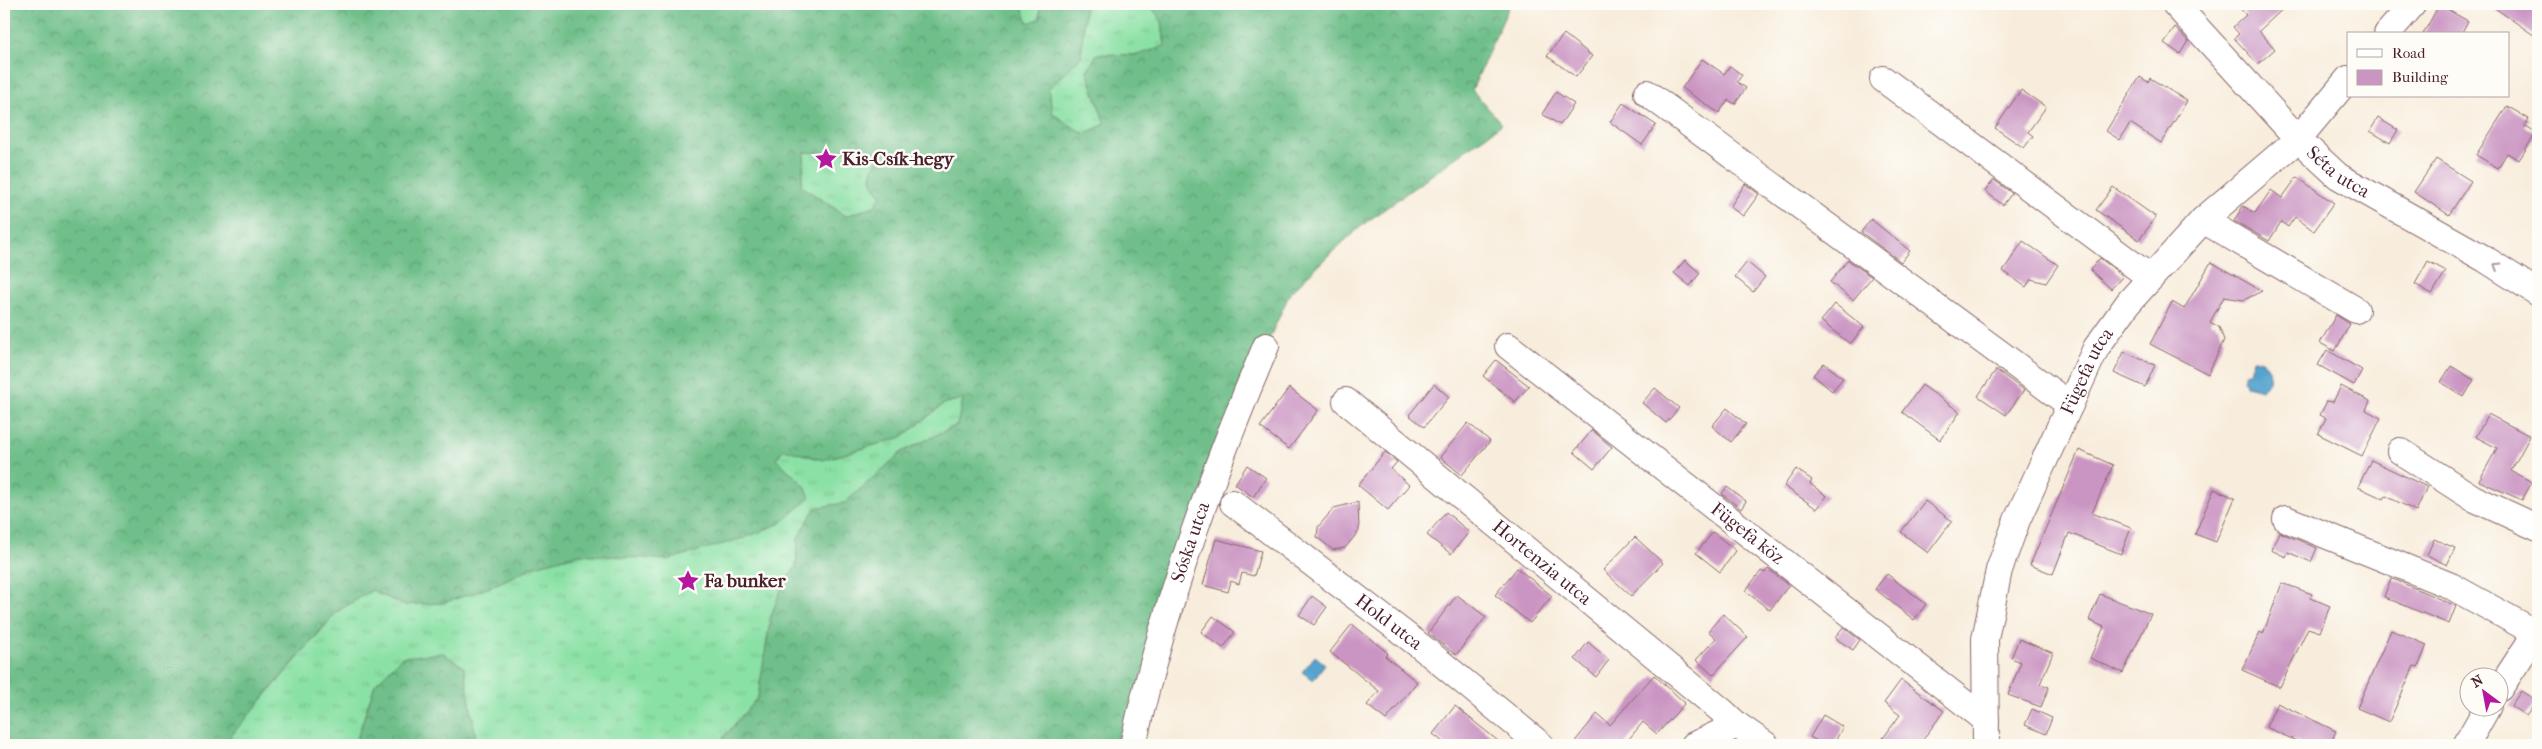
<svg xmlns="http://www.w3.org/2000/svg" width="2542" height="749" font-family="'IM FELL French Canon',serif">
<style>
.grass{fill:url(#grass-tufts);stroke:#6a8068}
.forest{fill:url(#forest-crowns);stroke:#5c6f5a;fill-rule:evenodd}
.water{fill:#54a3ce;stroke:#4f617c}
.building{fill:#ca95c3}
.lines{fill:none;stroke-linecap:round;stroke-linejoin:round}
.minor-casing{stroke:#876769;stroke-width:28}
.minor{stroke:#fff;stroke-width:26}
.oneway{stroke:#ae9aa0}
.labels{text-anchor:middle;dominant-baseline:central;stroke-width:5;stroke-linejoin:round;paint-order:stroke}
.poi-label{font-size:19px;font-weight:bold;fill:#4a1f2b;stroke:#fdfcf7;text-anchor:start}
.street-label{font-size:19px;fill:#4a1f2b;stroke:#fdfcf7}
</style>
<defs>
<pattern id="grass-tufts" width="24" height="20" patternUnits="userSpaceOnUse" patternTransform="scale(1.25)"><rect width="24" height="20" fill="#8ae1a5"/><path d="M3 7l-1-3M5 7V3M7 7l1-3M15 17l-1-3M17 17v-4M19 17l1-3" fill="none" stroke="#79c18e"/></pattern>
<pattern id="forest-crowns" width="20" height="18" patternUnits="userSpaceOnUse" patternTransform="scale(1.25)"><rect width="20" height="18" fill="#6fbf8a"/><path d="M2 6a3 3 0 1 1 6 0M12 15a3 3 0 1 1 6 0" fill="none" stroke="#5d9b71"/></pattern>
</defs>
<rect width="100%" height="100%" fill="#fdfcf7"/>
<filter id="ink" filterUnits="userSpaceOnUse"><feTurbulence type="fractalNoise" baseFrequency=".02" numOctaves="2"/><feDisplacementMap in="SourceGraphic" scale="10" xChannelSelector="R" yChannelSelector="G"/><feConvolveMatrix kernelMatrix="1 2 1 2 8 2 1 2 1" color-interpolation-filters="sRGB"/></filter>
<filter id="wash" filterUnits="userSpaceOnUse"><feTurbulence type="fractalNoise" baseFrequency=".0096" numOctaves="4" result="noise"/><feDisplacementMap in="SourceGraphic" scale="20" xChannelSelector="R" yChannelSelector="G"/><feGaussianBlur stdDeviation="1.12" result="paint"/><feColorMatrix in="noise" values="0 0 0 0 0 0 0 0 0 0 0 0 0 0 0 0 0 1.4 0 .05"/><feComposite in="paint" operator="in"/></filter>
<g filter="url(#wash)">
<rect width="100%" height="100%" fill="#f8eddc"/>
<path class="grass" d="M1021,4H1040V19L1028,23Z
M1085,4H1149L1162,21L1165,47L1137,55L1098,54L1087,71L1105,124L1084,134L1053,114L1048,89L1081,57Z
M863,147L881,154L882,195L875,206L846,216L801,186L805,152L835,154Z
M963,399L957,425L902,452L845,503L815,508L798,538L796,567L784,582L771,616L758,697L717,745H482L476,739L464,667L375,684L355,745H231V736L337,612L372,590L403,605L443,603L488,588L535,566L580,554L615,556L805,486L775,459L784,449L823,460L902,437L945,403Z"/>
<path class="forest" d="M4,4H1021L1028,23L1040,19V4H1085L1081,57L1048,89L1053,114L1084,134L1105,124L1087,71L1097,54L1137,55L1165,46L1162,21L1149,4H1510L1472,90L1502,124L1364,224L1331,253L1290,293L1266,346L1126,745H717L758,697L771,616L784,582L796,567L798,538L815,508L845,503L902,452L957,425L963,399L945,403L902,437L823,460L784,449L776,459L805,486L810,498L781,523L744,538L667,560L580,554L535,566L488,588L443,603L403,605L372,590L336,612L231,736V745H4ZM863,147L881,154C871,171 865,179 881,195L875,206L846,216L801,186L805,152L834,154Z
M443,653L464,667L476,739L482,745H355L375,684L402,657Z"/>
<path class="water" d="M2253,359C2266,359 2272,369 2269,381C2269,383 2264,386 2262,390L2246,386L2243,380L2245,373H2250Z
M1315,656L1325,664L1313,680L1302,672Z"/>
<g id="blocks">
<path class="building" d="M2236,4H2288L2259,31L2275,49L2258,64L2234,38L2239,34L2233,27L2246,15Z
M2489,4H2538V38Z
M2439,5L2468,21L2461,34H2423Z
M2175,27L2188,41L2180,54L2164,43Z
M1564,34L1592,56L1576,77L1547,56Z
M1702,59L1724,74L1730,66L1742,75L1737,82L1746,88L1735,104L1728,100L1719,113L1682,88Z
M2140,77L2148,82L2150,78L2187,101L2161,143L2130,123L2120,140L2106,131Z
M2021,90L2046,107L2028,132L2033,136L2024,148L1995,128Z
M1556,92L1574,104L1560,125L1542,114Z
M1623,103L1656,125L1642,145L1610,122Z
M2507,106L2529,119L2524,126L2536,133L2519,160L2507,153L2498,168L2476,155Z
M2378,118L2398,130L2390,143L2370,131Z
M2436,159L2471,181L2449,215L2414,192Z
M2297,177L2334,203L2314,231L2295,217L2288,227L2281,222L2269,241L2234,221L2243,206L2255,213L2271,190L2282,198Z
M1994,180L2012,193L2003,205L1985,191Z
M1745,184L1759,194L1743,216L1730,207Z
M2113,187L2156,217L2139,240L2096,210Z
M1871,219L1910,251L1901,262L1861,232Z
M2023,241L2058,265L2046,283L2031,279L2026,287L2003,271Z
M2100,258L2123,276L2111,289L2090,270Z
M1685,260L1700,273L1690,286L1674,273Z
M1848,260L1872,277L1853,300L1830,282Z
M2428,261L2446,271L2432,294L2415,284Z
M1747,262L1765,277L1753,292L1735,277Z
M2211,262L2262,291L2244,300L2224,297L2210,322L2219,327L2224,340L2208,374L2150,344L2172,302L2184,309Z
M1835,304L1864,327L1850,344L1821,321Z
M2336,315L2350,324L2335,351L2320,343Z
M2327,350L2362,370L2354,385L2318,365Z
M2124,352L2155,365L2145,387L2114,373Z
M1496,360L1529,386L1515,402L1483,376Z
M1824,363L1843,378L1832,391L1813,375Z
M2451,366L2474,380L2464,397L2441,382Z
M1996,370L2024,390L2006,415L1978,396Z
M1434,384L1449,397L1424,427L1409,415Z
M1922,385L1960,412L1940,440L1902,412Z
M2341,386L2370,401L2366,410L2381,418L2362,456L2318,434L2326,418L2320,415L2327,401L2333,402Z
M1289,388L1318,410L1289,449L1260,427Z
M1655,388L1679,408L1666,423L1642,403Z
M1727,408L1746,424L1731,442L1712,426Z
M2488,414L2530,436L2511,471L2532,482L2522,500L2479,481L2497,448L2476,437Z
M1468,423L1490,441L1462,475L1440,457Z
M1592,430L1612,447L1594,469L1574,452Z
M2079,450L2113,465L2092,513L2131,528L2121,554L2069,533L2053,574L2030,565Z
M1385,452L1397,462L1391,469L1409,485L1388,510L1358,485Z
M2371,460L2427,487L2416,511L2386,496L2384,499L2358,487Z
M1247,465L1266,478L1253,497L1235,484Z
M1796,469L1812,480L1810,484L1827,496L1817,509L1784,486Z
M1727,487L1746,501L1741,509L1722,494Z
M2214,489L2235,498L2216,542L2195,534Z
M1925,501L1952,521L1928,553L1901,532Z
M1358,502L1359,531L1345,548L1333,550L1317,537L1318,527L1334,508Z
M1446,512L1469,532L1451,554L1427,535Z
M1713,532L1736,551L1720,572L1696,553Z
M2279,532L2317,548L2311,562L2288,552L2286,557L2271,550Z
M1635,537L1663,563L1631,596L1603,570Z
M1216,539L1261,551L1254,576L1242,573L1239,584L1231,581L1228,592L1203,585Z
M2434,539L2455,548L2447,565L2427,555Z
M1517,568L1552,596L1530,623L1495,595Z
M1768,569L1789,585L1770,610L1745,591L1761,571L1765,573Z
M1887,574L1926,604L1914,620L1875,589Z
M2391,578L2456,606L2449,624L2384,597Z
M2282,583L2312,594L2311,598L2330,606L2320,632L2308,628L2280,687L2242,670L2260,632L2263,634Z
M2100,594L2151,614L2123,673L2090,658L2104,627L2089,620Z
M1457,595L1486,617L1456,655L1428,633Z
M1312,596L1327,607L1314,625L1299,615Z
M1723,614L1748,637L1713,675L1696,660L1716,638L1708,631Z
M1213,616L1235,632L1223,648L1201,632Z
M1352,624L1388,653L1385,656L1417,682L1386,720L1367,705L1379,691L1330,652Z
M1843,627L1860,640L1853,650L1835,638Z
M2391,630L2427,645L2418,667L2414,666L2389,722L2357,708Z
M2019,639L2053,653L2040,684L2049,687L2041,707L2008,695L2021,662L2011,658Z
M1588,642L1609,660L1596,677L1575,659Z
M1654,675L1685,703L1657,734L1643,722L1624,745H1572L1597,714L1610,725Z
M1901,680L1944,711L1919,745H1878L1900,715L1884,703Z
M2521,691L2537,701L2526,716L2511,706Z
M2277,703L2336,731L2330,745H2305L2266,727Z
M1455,706L1503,745H1447L1433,734Z
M2032,709L2052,718L2046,734L2025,725Z
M1823,715L1843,727L1833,745H1824L1810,737Z"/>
</g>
</g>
<g filter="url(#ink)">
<use href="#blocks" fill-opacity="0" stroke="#876769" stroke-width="1"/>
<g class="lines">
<defs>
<g id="minor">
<path id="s1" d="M2175,4L2298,139L2338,176L2485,259L2538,293"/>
<path d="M2387,34L2413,4"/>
<path d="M1883,79L2151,278"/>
<path d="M1647,93L2070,405"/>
<path d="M2203,220L2356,310"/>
<path id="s2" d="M1508,346L1986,720"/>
<path id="s3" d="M1346,401L1722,711L1737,725L1766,745"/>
<path d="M2400,451L2473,498L2538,528"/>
<path id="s4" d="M1233,503L1424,649L1541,745"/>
<path d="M2286,519L2451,586L2536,633"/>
<path d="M2500,688L2538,630"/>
<path id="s5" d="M1133,745C1163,608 1211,475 1266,346"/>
<path d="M1694,745L1737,725"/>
<path id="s6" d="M1986,745L1985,639L1999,570L2017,520L2096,348L2129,302L2203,220L2298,139L2348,79"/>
<path d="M2466,745L2488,706"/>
</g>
</defs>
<use href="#minor" class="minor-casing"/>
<use href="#minor" class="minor"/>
</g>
<defs><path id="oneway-chevron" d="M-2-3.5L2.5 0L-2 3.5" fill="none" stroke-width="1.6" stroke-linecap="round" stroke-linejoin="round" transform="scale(1.25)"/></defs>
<use class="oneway" href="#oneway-chevron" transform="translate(2497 266) rotate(-148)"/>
</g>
<defs>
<symbol id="sight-bare" viewBox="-9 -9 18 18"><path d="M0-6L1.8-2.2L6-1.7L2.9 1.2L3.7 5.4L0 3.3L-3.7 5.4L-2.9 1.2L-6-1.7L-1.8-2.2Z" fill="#b5179e" stroke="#fdfcf7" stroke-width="2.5" paint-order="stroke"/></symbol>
</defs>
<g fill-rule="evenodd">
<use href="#sight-bare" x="810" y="143" width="32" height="32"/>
<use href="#sight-bare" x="672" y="565" width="32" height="32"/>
</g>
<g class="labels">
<g class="poi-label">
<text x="842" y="159">Kis-Csík-hegy</text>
<text x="704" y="581">Fa bunker</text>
</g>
<g class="street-label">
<text stroke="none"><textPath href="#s1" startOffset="235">Séta utca</textPath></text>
<text stroke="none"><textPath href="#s6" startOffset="394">Fügefa utca</textPath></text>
<text stroke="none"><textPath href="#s2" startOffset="304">Fügefa köz</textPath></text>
<text stroke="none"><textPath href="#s5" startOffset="211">Sóska utca</textPath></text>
<text stroke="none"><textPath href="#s3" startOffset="254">Hortenzia utca</textPath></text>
<text stroke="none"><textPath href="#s4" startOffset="196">Hold utca</textPath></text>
</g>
</g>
<rect width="2542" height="749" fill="none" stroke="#fdfcf7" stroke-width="20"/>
<rect x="2347" y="32" width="162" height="65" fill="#fdfcf7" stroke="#b5a4a5"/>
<rect x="2357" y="49" width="25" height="8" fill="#ffffff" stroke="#b5a4a5"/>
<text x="2392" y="58" font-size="15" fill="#4a1f2b">Road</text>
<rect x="2357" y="70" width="25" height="15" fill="#ca95c3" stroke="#b5a4a5"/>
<text x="2392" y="82" font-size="15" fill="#4a1f2b">Building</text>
<g transform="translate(2484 692) rotate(328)"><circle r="24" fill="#fdfcf7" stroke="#b5a4a5"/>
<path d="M0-4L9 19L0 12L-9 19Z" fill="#b5179e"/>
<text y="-8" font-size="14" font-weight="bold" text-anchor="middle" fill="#4a1f2b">N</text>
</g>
</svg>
